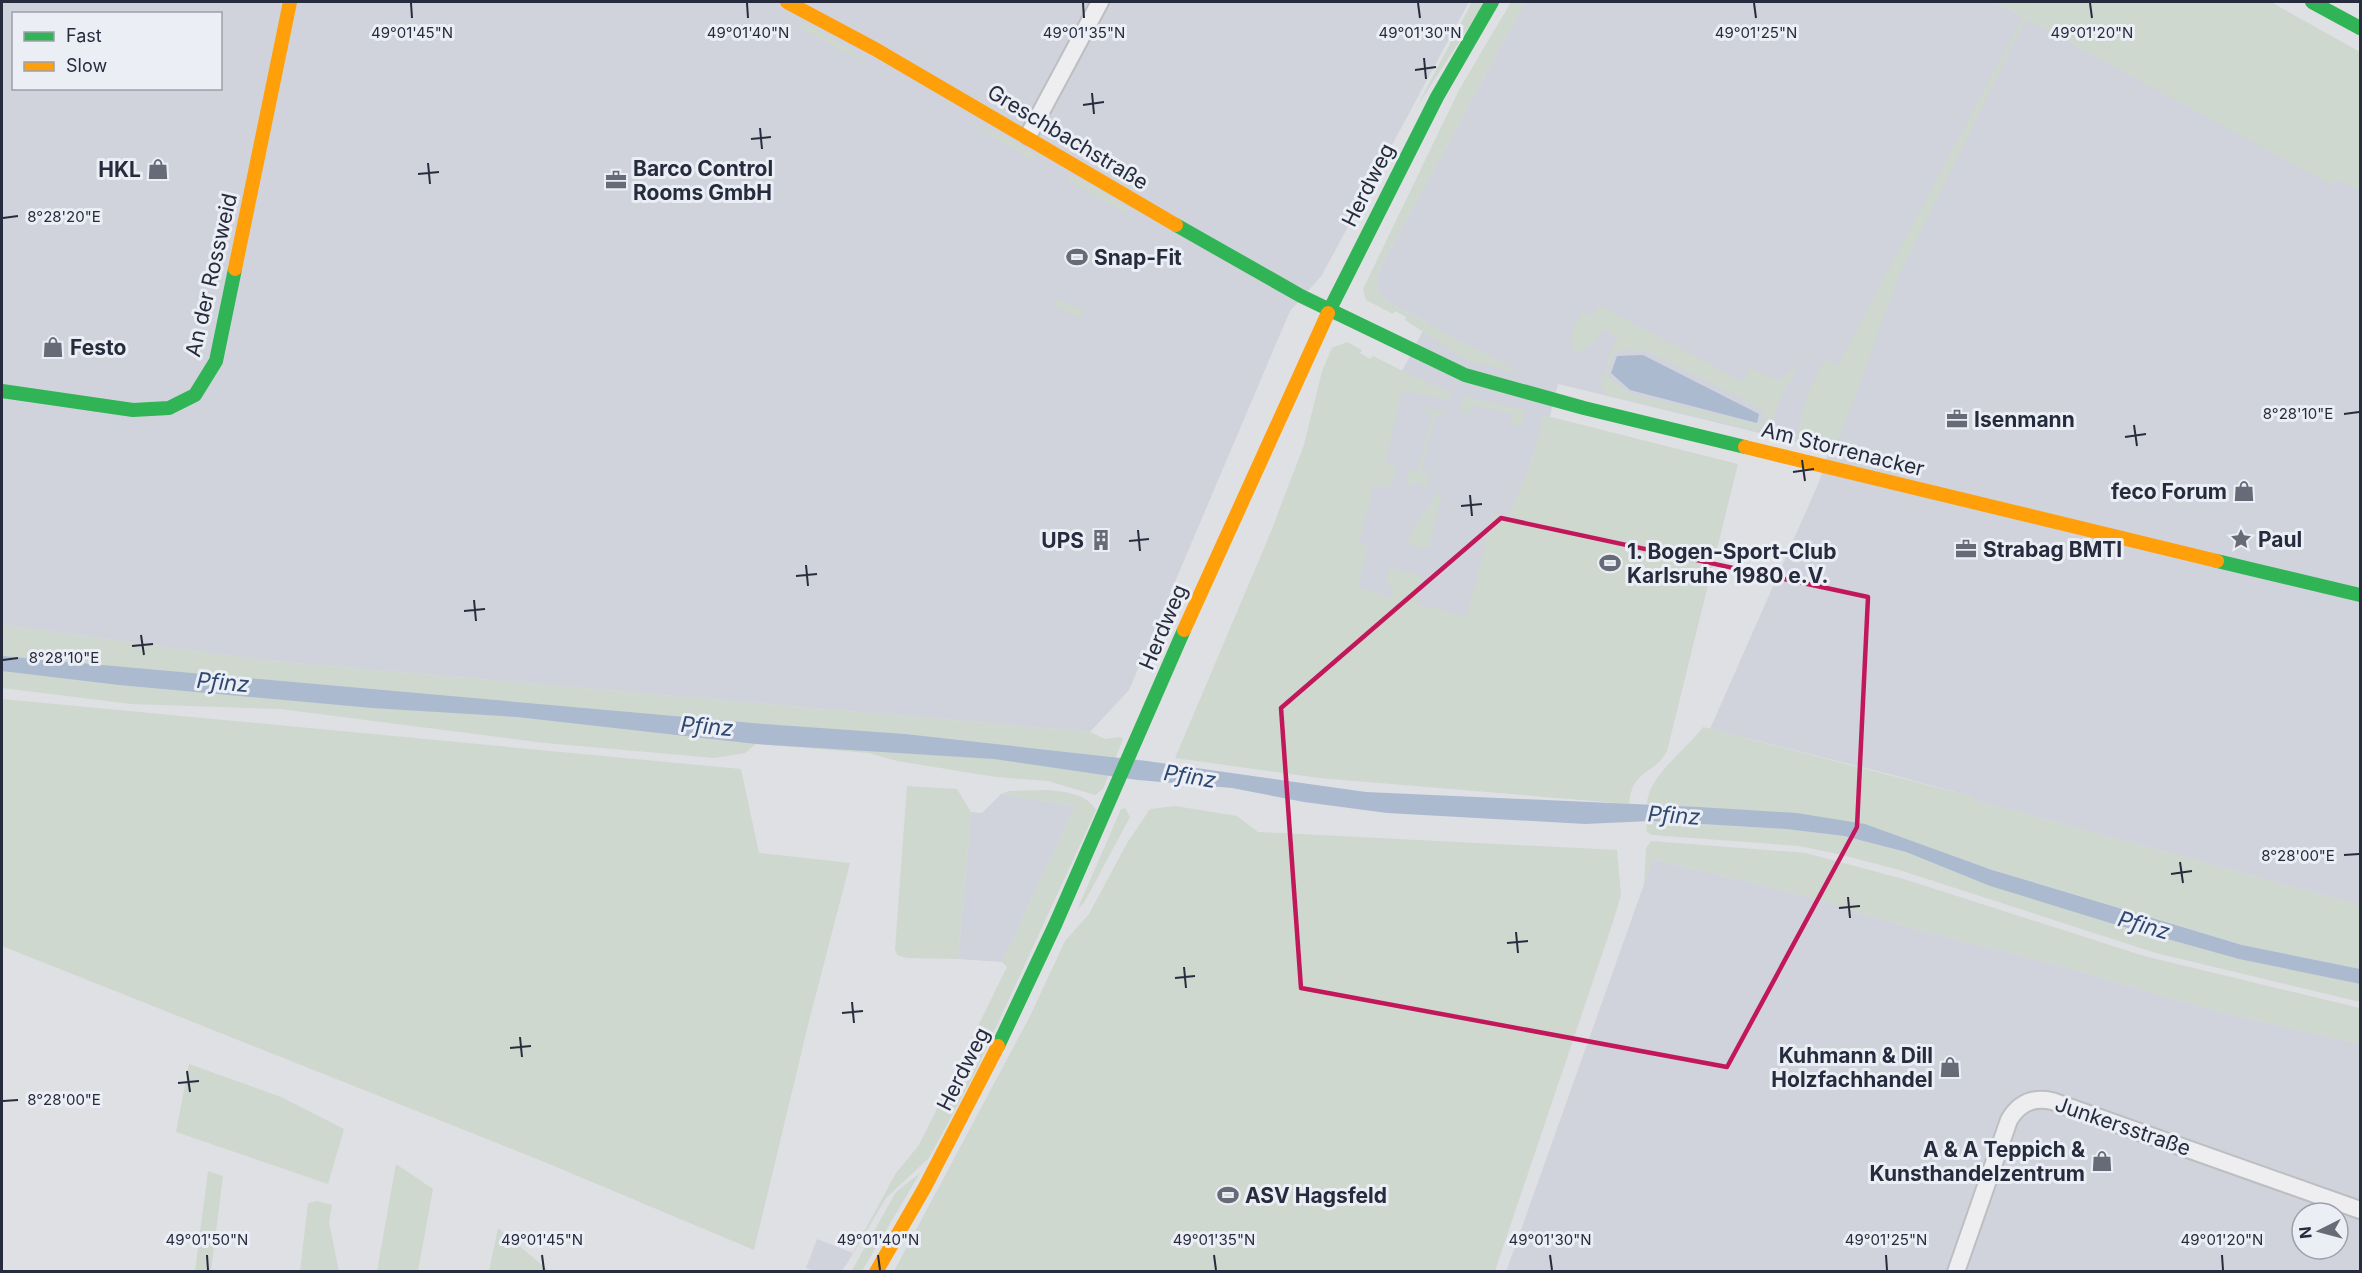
<svg xmlns="http://www.w3.org/2000/svg" width="2362" height="1273" font-family="Inter,sans-serif">
<style>
.built{fill:#d0d3db;fill-rule:evenodd}
.green{fill:#ced8cf;fill-rule:evenodd}
.water{fill:#acbad0}
.lines{fill:none;stroke-linecap:round;stroke-linejoin:round}
.street-casing{stroke:#bdbec2;stroke-width:20}
.street{stroke:#eeeef1;stroke-width:16}
.fast{stroke:#30b455;stroke-width:14}
.slow{stroke:#ff9f0a;stroke-width:14}
.marked{fill:none;stroke:#c2185b;stroke-width:4.5;stroke-linejoin:round}
.ticks{fill:none;stroke:#262c3d;stroke-width:2}
.labels{text-anchor:middle;dominant-baseline:central;stroke-width:6;stroke-linejoin:round;paint-order:stroke}
.street-label{font-size:21px;fill:#262c3d;stroke:#ebeef4}
.poi-label{font-size:21px;font-weight:bold;fill:#262c3d;stroke:#ebeef4;text-anchor:start}
.water-label{font-size:22px;font-style:italic;fill:#2f4871;stroke:#ebeef4}
.ticks-label{font-size:15px;text-anchor:middle;fill:#262c3d;stroke:#ebeef4;stroke-width:6;stroke-linejoin:round;paint-order:stroke}
</style>
<rect width="100%" height="100%" fill="#dfe0e4"/>
<path class="built" d="M2,2H1469L1322,275L1290,311L1129,690L1090,732L261,660L2,625ZM14,14H220V88H14Z
M1525,2H1995L2332,184L2335,178L2360,190V905L1974,800V797L1885,773L1710,729L1819,482L1829,450L1558,384L1550,416L1511,512L1502,631L1341,607L1399,377L1427,323L1389,303L1378,290V272Z
M1001,794L1075,806L1002,962L958,959L971,812L982,813Z
M1653,859L1797,894L1918,930L2054,964L2212,1010L2360,1044V1271L1506,1272ZM2302,1213H2338V1249H2302Z
M817,1239L853,1253L842,1271H814L806,1268Z"/>
<path class="green" d="M1472,2H1485L1416,108Z
M1511,2H1525L1378,272V290L1389,303L1523,374L1466,360L1405,320L1406,317L1395,311L1393,314L1366,300L1363,289L1459,90Z
M1995,2H2271L2360,52V190L2335,178L2332,185L2026,19L1900,273L1835,451L1796,441L1807,394L1824,360L1838,365L2023,17Z
M807,24L848,48L869,66L797,26Z
M968,122L997,133L1034,154V161Z
M1071,175L1126,206L1127,214L1065,178Z
M1057,299L1084,311L1081,318L1054,306Z
M1599,305L1743,382L1751,368L1778,381L1801,361L1777,405L1771,434L1603,394L1601,378L1617,337L1604,329L1592,346L1575,353L1570,335H1574L1572,330L1582,311L1592,316ZM1623,350L1647,351L1758,407L1765,414L1762,425L1630,394L1608,377L1607,371L1614,354Z
M1347,342L1362,350L1360,353L1370,359L1373,356L1415,377L1453,392L1447,400L1402,391L1385,464L1397,467L1393,482L1387,488L1373,486L1359,543L1368,546L1358,588L1382,594V596L1390,598L1393,585L1386,583L1389,568L1422,576L1416,604L1467,616L1492,514L1508,517L1533,458L1543,415L1738,464L1667,751C1655,775 1633,767 1629,804L1319,778L1175,758L1270,534L1304,445L1322,371L1332,348Z
M1463,396L1526,411L1523,422L1519,426L1510,424L1513,414L1472,405L1469,415L1464,414L1460,408Z
M1425,408L1444,413L1445,417L1435,415L1421,473L1431,475L1425,490L1422,485L1414,482L1407,489L1408,470L1418,472L1432,414L1422,411Z
M1437,493L1442,494L1429,549L1408,544L1412,531Z
M2,625L261,660L1090,732L1105,739L1121,737L1123,739L1103,789L1095,795L1048,781L996,777L897,761L869,753L756,744L745,753L715,758L545,743L280,709L131,704L2,688Z
M2,699L741,769L759,853L850,863L808,1025L754,1250L542,1161L2,946Z
M1703,727L1974,797V800L2360,905V969L2242,945L2082,899L1828,818L1647,804C1648,776 1686,750 1703,727Z
M907,786L957,789L971,812L958,959L907,958L897,955L895,949Z
M1048,790C1065,792 1086,793 1096,810L975,1073L929,1158L886,1198L844,1269L896,1173L919,1145L1007,967L1002,962L1075,806L1001,794L1009,791Z
M1175,806L1237,816L1258,832L1617,850L1621,895L1613,922L1495,1271H894L1030,1016L1065,941L1089,914L1127,843L1150,809Z
M1125,808L1130,817L1085,901L1077,910L1121,809Z
M1646,821L1786,829L1844,836L1906,852L1990,886L2110,923L2240,959L2360,984V1002L2156,953L1896,869L1838,854L1799,846L1652,835L1647,832Z
M1651,841L1806,853L1907,880L2144,956L2360,1008V1044L2212,1010L2054,964L1918,930L1797,894L1653,859L1644,884L1646,848Z
M189,1064L281,1097L344,1129L328,1184L176,1132Z
M396,1164L433,1189L418,1271H377Z
M208,1171L223,1176L211,1271H195Z
M920,1173L862,1271L851,1272L896,1192Z
M317,1201L332,1205L329,1222L339,1271H300L308,1203Z
M498,1228L548,1270V1271H489Z"/>
<path class="water" d="M1643,355L1759,414L1757,423L1630,390L1611,373L1617,356Z
M2,656L764,724L905,734L1147,761L1366,792L1699,807L1797,813L1865,824L1992,870L2242,945L2360,969V984L2239,959L2110,923L1990,886L1906,852L1844,836L1786,829L1651,821L1585,824L1387,813L1304,802L1232,788L1138,780L994,759L756,744L517,717L372,708L119,685L2,671Z"/>
<g class="lines">
<defs>
<path id="street" d="M1028,136L1100,2
M1956,1272L2009,1120C2019,1103 2033,1097 2052,1101L2360,1210"/>
</defs>
<use href="#street" class="street-casing"/>
<use href="#street" class="street"/>
<path class="fast" d="M2312,2L2360,28
M1176,225L1301,296L1465,375L1584,408L1745,447
M1328,313L1437,97L1492,2
M2,391L133,410L169,408L195,395L216,361L235,269
M2217,561L2360,595
M998,1046L1055,925L1184,630"/>
<path class="slow" d="M787,2L875,49L1176,225
M235,269L290,2
M1745,447L2217,561
M1184,630L1328,313
M876,1272L925,1187L998,1046"/>
</g>
<path class="marked" d="M1501,518L1868,597L1857,827L1727,1067L1301,988L1281,708Z"/>
<path class="ticks" d="M411,3L412,18M747,3L748,18M1083,3L1084,18M1418,3L1420,18M1754,3L1756,18M2090,3L2092,18M1424,58L1426,79M1415,70L1436,67M1092,93L1094,114M1083,105L1104,102M760,128L762,149M751,139L771,137M428,163L430,184M418,174L439,172M3,218L18,216M2344,414L2359,412M2134,425L2137,446M2125,437L2146,434M1802,460L1805,481M1793,472L1814,469M1470,495L1472,516M1461,506L1482,504M1138,530L1140,551M1129,541L1149,539M806,565L808,586M796,576L817,574M474,600L476,621M464,611L485,609M141,635L144,655M132,646L153,644M3,660L18,658M2344,855L2359,854M2180,862L2183,883M2171,874L2192,871M1848,897L1850,918M1839,908L1860,906M1516,932L1518,953M1507,943L1528,941M1184,967L1186,988M1175,978L1195,976M852,1002L854,1023M842,1013L863,1011M520,1037L522,1057M510,1048L531,1046M187,1071L190,1092M178,1083L199,1081M3,1101L18,1100M207,1255L208,1270M542,1255L544,1270M878,1255L880,1270M1214,1255L1216,1270M1550,1255L1552,1270M1886,1255L1887,1270M2222,1255L2223,1270"/>
<defs>
<symbol id="shop-bare" viewBox="-9 -9 18 18"><path d="M-5-2.5h2.3a2.7 3.5 0 0 1 5.4 0H5L5.5 6h-11ZM-1.5-2.5h3a1.5 2.3 0 0 0-3 0Z" fill="#676b77" stroke="#ebeef4" stroke-width="2.5" paint-order="stroke"/></symbol>
<symbol id="office-bare" viewBox="-9 -9 18 18"><path d="M-6-3h4V-5.5h4V-3h4V5H-6ZM-1-4.5V-3h2v-1.5ZM-6 0V1H6V0Z" fill="#676b77" stroke="#ebeef4" stroke-width="2.5" paint-order="stroke"/></symbol>
<symbol id="stadium-bare" viewBox="-9 -9 18 18"><path d="M0-5a6.5 5 0 1 0 0 10a6.5 5 0 1 0 0-10ZM-3.5-1.8h7v3.6h-7Z" fill="#676b77" stroke="#ebeef4" stroke-width="2.5" paint-order="stroke"/></symbol>
<symbol id="sight-bare" viewBox="-9 -9 18 18"><path d="M0-6L1.8-2.2L6-1.7L2.9 1.2L3.7 5.4L0 3.3L-3.7 5.4L-2.9 1.2L-6-1.7L-1.8-2.2Z" fill="#676b77" stroke="#ebeef4" stroke-width="2.5" paint-order="stroke"/></symbol>
<symbol id="building-bare" viewBox="-9 -9 18 18"><path d="M-4-6H4V6H1V3H-1V6H-4ZM-2.5-4.3h1.7v1.8h-1.7ZM.8-4.3h1.7v1.8H.8ZM-2.5-1h1.7V.8h-1.7ZM.8-1h1.7V.8H.8Z" fill="#676b77" stroke="#ebeef4" stroke-width="2.5" paint-order="stroke"/></symbol>
</defs>
<g fill-rule="evenodd">
<use href="#shop-bare" x="143" y="154" width="30" height="30"/>
<use href="#office-bare" x="601" y="165" width="30" height="30"/>
<use href="#stadium-bare" x="1062" y="242" width="30" height="30"/>
<use href="#shop-bare" x="38" y="332" width="30" height="30"/>
<use href="#office-bare" x="1942" y="404" width="30" height="30"/>
<use href="#shop-bare" x="2229" y="476" width="30" height="30"/>
<use href="#sight-bare" x="2226" y="524" width="30" height="30"/>
<use href="#building-bare" x="1086" y="525" width="30" height="30"/>
<use href="#office-bare" x="1951" y="534" width="30" height="30"/>
<use href="#stadium-bare" x="1595" y="548" width="30" height="30"/>
<use href="#shop-bare" x="1935" y="1052" width="30" height="30"/>
<use href="#shop-bare" x="2087" y="1146" width="30" height="30"/>
<use href="#stadium-bare" x="1213" y="1180" width="30" height="30"/>
</g>
<g class="labels">
<g class="street-label">
<text transform="translate(1068 137) rotate(31)">Greschbachstraße</text>
<text transform="translate(1368 185) rotate(-63)">Herdweg</text>
<text transform="translate(211 275) rotate(-77)">An der Rossweid</text>
<text transform="translate(1843 449) rotate(14)">Am Storrenacker</text>
<text transform="translate(1163 627) rotate(-67)">Herdweg</text>
<text transform="translate(963 1069) rotate(-63)">Herdweg</text>
<text transform="translate(2123 1126) rotate(19)">Junkersstraße</text>
</g>
<g class="poi-label">
<text x="633" y="168">Barco Control<tspan x="633" dy="24">Rooms GmbH</tspan></text>
<text x="141" y="169" text-anchor="end">HKL</text>
<text x="1094" y="257">Snap-Fit</text>
<text x="70" y="347">Festo</text>
<text x="1974" y="419">Isenmann</text>
<text x="2227" y="491" text-anchor="end">feco Forum</text>
<text x="2258" y="539">Paul</text>
<text x="1084" y="540" text-anchor="end">UPS</text>
<text x="1983" y="549">Strabag BMTI</text>
<text x="1627" y="551">1. Bogen-Sport-Club<tspan x="1627" dy="24">Karlsruhe 1980 e.V.</tspan></text>
<text x="1933" y="1055" text-anchor="end">Kuhmann &amp; Dill<tspan x="1933" dy="24">Holzfachhandel</tspan></text>
<text x="2085" y="1149" text-anchor="end">A &amp; A Teppich &amp;<tspan x="2085" dy="24">Kunsthandelzentrum</tspan></text>
<text x="1245" y="1195">ASV Hagsfeld</text>
</g>
<g class="water-label">
<text transform="translate(223 682) rotate(5)">Pfinz</text>
<text transform="translate(707 726) rotate(5)">Pfinz</text>
<text transform="translate(1190 776) rotate(9)">Pfinz</text>
<text transform="translate(1674 815) rotate(4)">Pfinz</text>
<text transform="translate(2144 925) rotate(16)">Pfinz</text>
</g>
</g>
<g class="ticks-label">
<text x="412" y="38">49°01'45"N</text>
<text x="748" y="38">49°01'40"N</text>
<text x="1084" y="38">49°01'35"N</text>
<text x="1420" y="38">49°01'30"N</text>
<text x="1756" y="38">49°01'25"N</text>
<text x="2092" y="38">49°01'20"N</text>
<text x="64" y="222">8°28'20"E</text>
<text x="2298" y="419">8°28'10"E</text>
<text x="64" y="663">8°28'10"E</text>
<text x="2298" y="861">8°28'00"E</text>
<text x="64" y="1105">8°28'00"E</text>
<text x="207" y="1245">49°01'50"N</text>
<text x="542" y="1245">49°01'45"N</text>
<text x="878" y="1245">49°01'40"N</text>
<text x="1214" y="1245">49°01'35"N</text>
<text x="1550" y="1245">49°01'30"N</text>
<text x="1886" y="1245">49°01'25"N</text>
<text x="2222" y="1245">49°01'20"N</text>
</g>
<rect width="2362" height="1273" fill="none" stroke="#262c3d" stroke-width="6"/>
<rect x="12" y="12" width="210" height="78" fill="#ebeef4" stroke="#9ca0ab" stroke-width="1.5"/>
<rect x="24" y="32" width="30" height="9" fill="#30b455" stroke="#9ca0ab" stroke-width="1.5"/>
<text x="66" y="42" font-size="18" fill="#262c3d">Fast</text>
<rect x="24" y="62" width="30" height="9" fill="#ff9f0a" stroke="#9ca0ab" stroke-width="1.5"/>
<text x="66" y="72" font-size="18" fill="#262c3d">Slow</text>
<g transform="translate(2320 1231) rotate(264)"><circle r="28" fill="#ebeef4" stroke="#9ca0ab" stroke-width="1.5"/>
<path d="M0-4.5L10 22L0 15L-10 22Z" fill="#676b77"/>
<text y="-9" font-size="16" font-weight="bold" text-anchor="middle" fill="#262c3d">N</text>
</g>
</svg>
